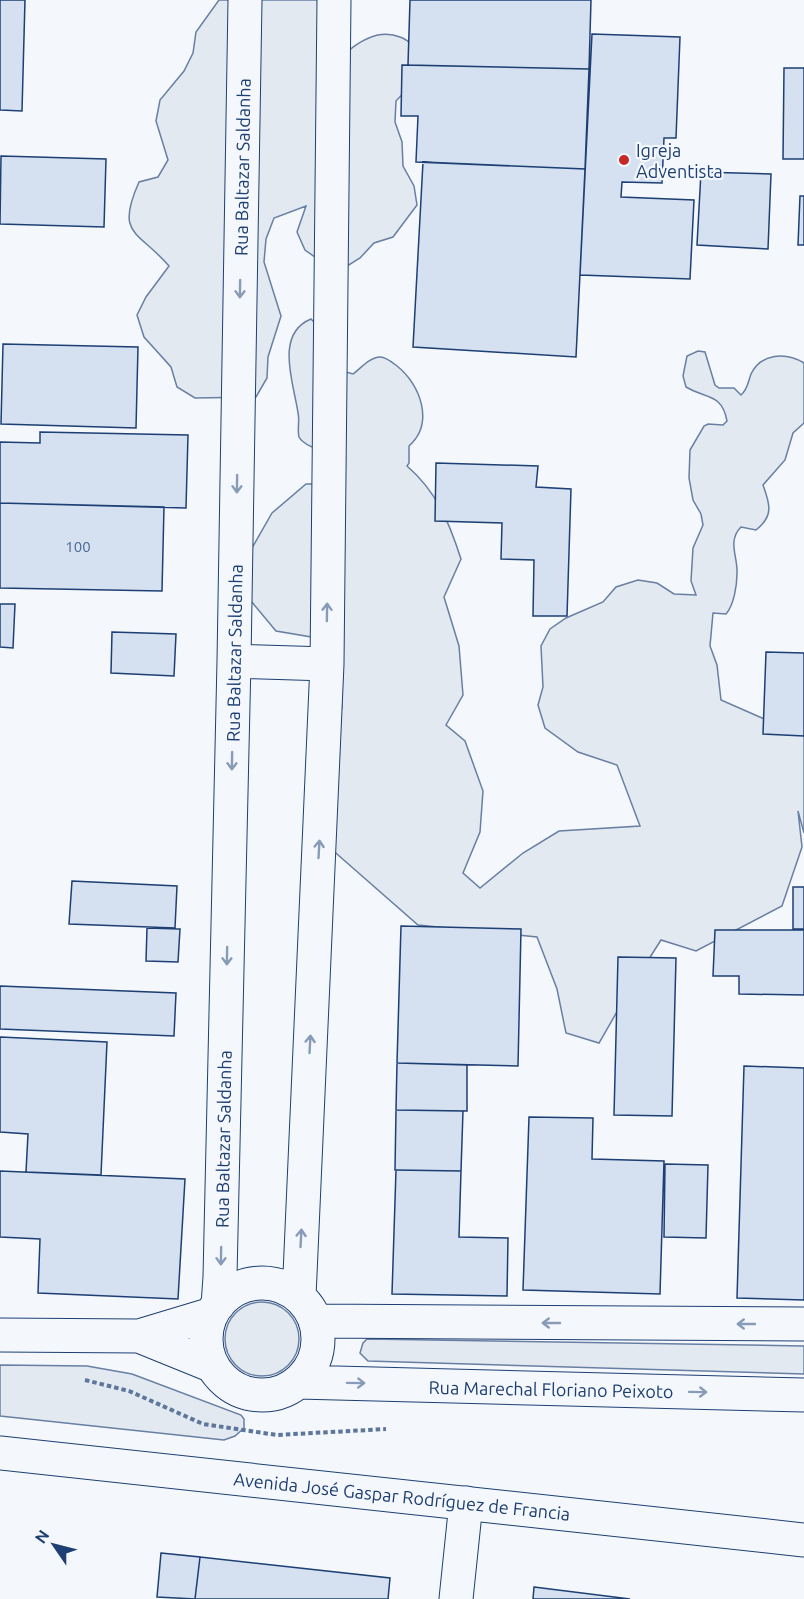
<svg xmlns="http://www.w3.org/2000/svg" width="804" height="1599" font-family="Ubuntu,sans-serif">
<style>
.green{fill:#e3e9f0;stroke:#687fa3;stroke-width:1.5}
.building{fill:#d5e0f0;stroke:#1d3f73;stroke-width:1.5}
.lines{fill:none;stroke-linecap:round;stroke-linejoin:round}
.minor-casing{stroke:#1d3f73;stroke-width:35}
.major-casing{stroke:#1d3f73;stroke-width:35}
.path{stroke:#5e769c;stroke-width:4;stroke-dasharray:4.5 3;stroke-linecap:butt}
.minor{stroke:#f4f7fb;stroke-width:33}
.major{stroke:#f4f7fb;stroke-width:33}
.oneway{stroke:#889bb7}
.poi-dot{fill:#c62828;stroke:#f4f7fb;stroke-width:2}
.labels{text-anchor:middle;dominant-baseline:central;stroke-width:4.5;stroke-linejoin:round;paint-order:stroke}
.number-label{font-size:15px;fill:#4b6792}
.poi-label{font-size:18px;fill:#1d3f73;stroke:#f4f7fb;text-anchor:start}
.street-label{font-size:18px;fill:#1d3f73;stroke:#f4f7fb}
</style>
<rect width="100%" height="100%" fill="#f4f7fb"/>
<path class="green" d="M219,0H340L347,52C361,40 380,29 400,37C406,39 412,44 417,48C419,75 415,82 396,101L395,122L402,142L403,166L414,186L417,205L393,237L374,243L360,258L341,270L322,262L305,250L297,232L306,206L274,218L266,239L264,262L281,316L268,357L267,378L256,397L195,398L177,387L171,367L144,337L137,315L146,297L169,266C138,230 115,236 139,182L158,177L168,160L156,121L160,100L184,71L193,53L196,32Z
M311,319L318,326L324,366L353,374C360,369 370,357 380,357C386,357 392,362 397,366C420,384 435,423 409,446V463L407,466C437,492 449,522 461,559L444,597L459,646L463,695L446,725L465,741L483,791L480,832L463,873L480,888L523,853L559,831L640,826L617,765L578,752L545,728L538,705L543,687L541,646L550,629L566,618L603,602L616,587L638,580L657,583L674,594L696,595L691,581L693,548L703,525L701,514L693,500L689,478L690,450L704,426L708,424L723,425L727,421C722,393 706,399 686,387L683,376L687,356L698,351L705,352L715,385L719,388H734L741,395C748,389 748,382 751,374C761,353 786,352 804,363V423L793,433L785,460L763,485C770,504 774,516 756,530L741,527C727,541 738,557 737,573C737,585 734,605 726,614L713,613L710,646L717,665L721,700L771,722L804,697V833L798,811L802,847L782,906L696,951L661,940L633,984L599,1043L566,1033L557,989L537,937L418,925L305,826L307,767L342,708L335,641L276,631L246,595L252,548L272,513L306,484H318L314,448C308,445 302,443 299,437C297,430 300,420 298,413C294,384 274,334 311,319Z
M225 1339a37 37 0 1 1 74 0a37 37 0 1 1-74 0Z
M367,1339L804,1346V1374L368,1361L360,1353L363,1343Z
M0,1365L87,1366L132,1374L241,1415L244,1419V1428L235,1436L224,1440L0,1416Z"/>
<path class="building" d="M0,0H25L22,111L0,110Z
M410,0H591L589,69L408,65Z
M592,34L680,37L676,138H664L662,183L622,182L621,197L694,200L690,279L580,275Z
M402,65L589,69L585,169L416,162L418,116H401Z
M784,68H804V159H783Z
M1,156L106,159L104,227L0,224Z
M423,162L585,169L576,357L413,347Z
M701,172L771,174L768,249L697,245Z
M800,196H804V245H798Z
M3,344L138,347L136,428L1,424Z
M40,432L188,435L186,508L0,503V442L40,443Z
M436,463L538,466L536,487L571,489L567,616H533L534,560L501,559L502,523L435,521Z
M0,503L164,507L162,591L0,588Z
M0,604H15L13,648L0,647Z
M112,632L176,634L174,676L111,673Z
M766,652L804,653V736L763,734Z
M72,881L177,886L175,928L69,924Z
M793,887H804V929H793Z
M401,926L521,929L518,1066L397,1063Z
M147,928L180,929L178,962L146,961Z
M715,930H804V995L739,994V976H713Z
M618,957L676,958L672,1116L614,1115Z
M0,986L176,993L174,1036L0,1029Z
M0,1037L107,1042L101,1175L26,1172L28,1134L0,1132Z
M397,1063L467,1065V1111L396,1110Z
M744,1066L804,1068V1300L737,1298Z
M396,1110L463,1111L461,1171L395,1170Z
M529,1117L593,1118L592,1159L664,1161L660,1294L523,1290Z
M665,1164L708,1165L706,1238L664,1237Z
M396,1170L461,1171L459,1237L508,1238L507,1296L392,1294Z
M0,1171L185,1179L178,1299L38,1293L40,1239L0,1237Z
M161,1553L200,1557L195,1599L157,1597Z
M200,1557L390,1578L388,1599H195Z
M534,1587L630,1599H533Z"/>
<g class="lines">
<defs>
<path id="minor" d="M456,1599L466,1503"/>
<path id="major" d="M234,661L327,664
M206 1339a56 56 0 1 1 112 0a56 56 0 1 1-112 0Z
M299,1297L327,664L334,0
M218,1305L220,1277L234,661L245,0
M315,1321L804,1324
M0,1335L139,1336L212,1314
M139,1336L213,1366
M298,1382L804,1395
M0,1453L804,1540"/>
</defs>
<use href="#minor" class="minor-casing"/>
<use href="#major" class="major-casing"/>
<path class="path" d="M85,1380L129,1391L203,1424L277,1435L386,1429"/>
<use href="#minor" class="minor"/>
<use href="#major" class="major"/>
</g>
<defs><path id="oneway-shaft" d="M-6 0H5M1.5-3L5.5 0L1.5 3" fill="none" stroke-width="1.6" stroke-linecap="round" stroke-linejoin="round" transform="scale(1.5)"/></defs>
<g class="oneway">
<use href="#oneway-shaft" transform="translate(240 289) rotate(91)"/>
<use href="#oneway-shaft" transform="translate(237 484) rotate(91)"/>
<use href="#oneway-shaft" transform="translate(327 612) rotate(-89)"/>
<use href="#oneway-shaft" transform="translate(232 761) rotate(91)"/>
<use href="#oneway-shaft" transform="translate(319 849) rotate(-87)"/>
<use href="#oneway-shaft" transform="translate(227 956) rotate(91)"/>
<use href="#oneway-shaft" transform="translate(310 1044) rotate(-87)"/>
<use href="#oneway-shaft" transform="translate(301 1238) rotate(-87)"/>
<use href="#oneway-shaft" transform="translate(221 1256) rotate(91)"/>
<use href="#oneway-shaft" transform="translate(551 1323) rotate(-180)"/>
<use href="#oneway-shaft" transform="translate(746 1324) rotate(-180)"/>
<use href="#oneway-shaft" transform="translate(356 1383) rotate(1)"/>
<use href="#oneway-shaft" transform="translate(698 1392) rotate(1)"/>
</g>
<circle class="poi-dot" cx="624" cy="160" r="6"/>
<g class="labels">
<g class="number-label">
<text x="78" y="546">100</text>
</g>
<g class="poi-label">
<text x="636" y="150">Igreja<tspan x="636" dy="21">Adventista</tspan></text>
</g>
<g class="street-label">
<text transform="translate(242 167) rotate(-89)">Rua Baltazar Saldanha</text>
<text transform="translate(234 653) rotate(-89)">Rua Baltazar Saldanha</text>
<text transform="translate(223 1139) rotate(-89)">Rua Baltazar Saldanha</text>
<text transform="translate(551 1389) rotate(1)">Rua Marechal Floriano Peixoto</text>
<text transform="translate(402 1496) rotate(6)">Avenida José Gaspar Rodríguez de Francia</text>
</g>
</g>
<g transform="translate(54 1545) rotate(305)" stroke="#f4f7fb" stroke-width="4.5" paint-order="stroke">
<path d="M0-4.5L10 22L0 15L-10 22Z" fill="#1d3f73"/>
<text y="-9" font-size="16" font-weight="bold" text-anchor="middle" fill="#1d3f73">N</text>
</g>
</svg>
